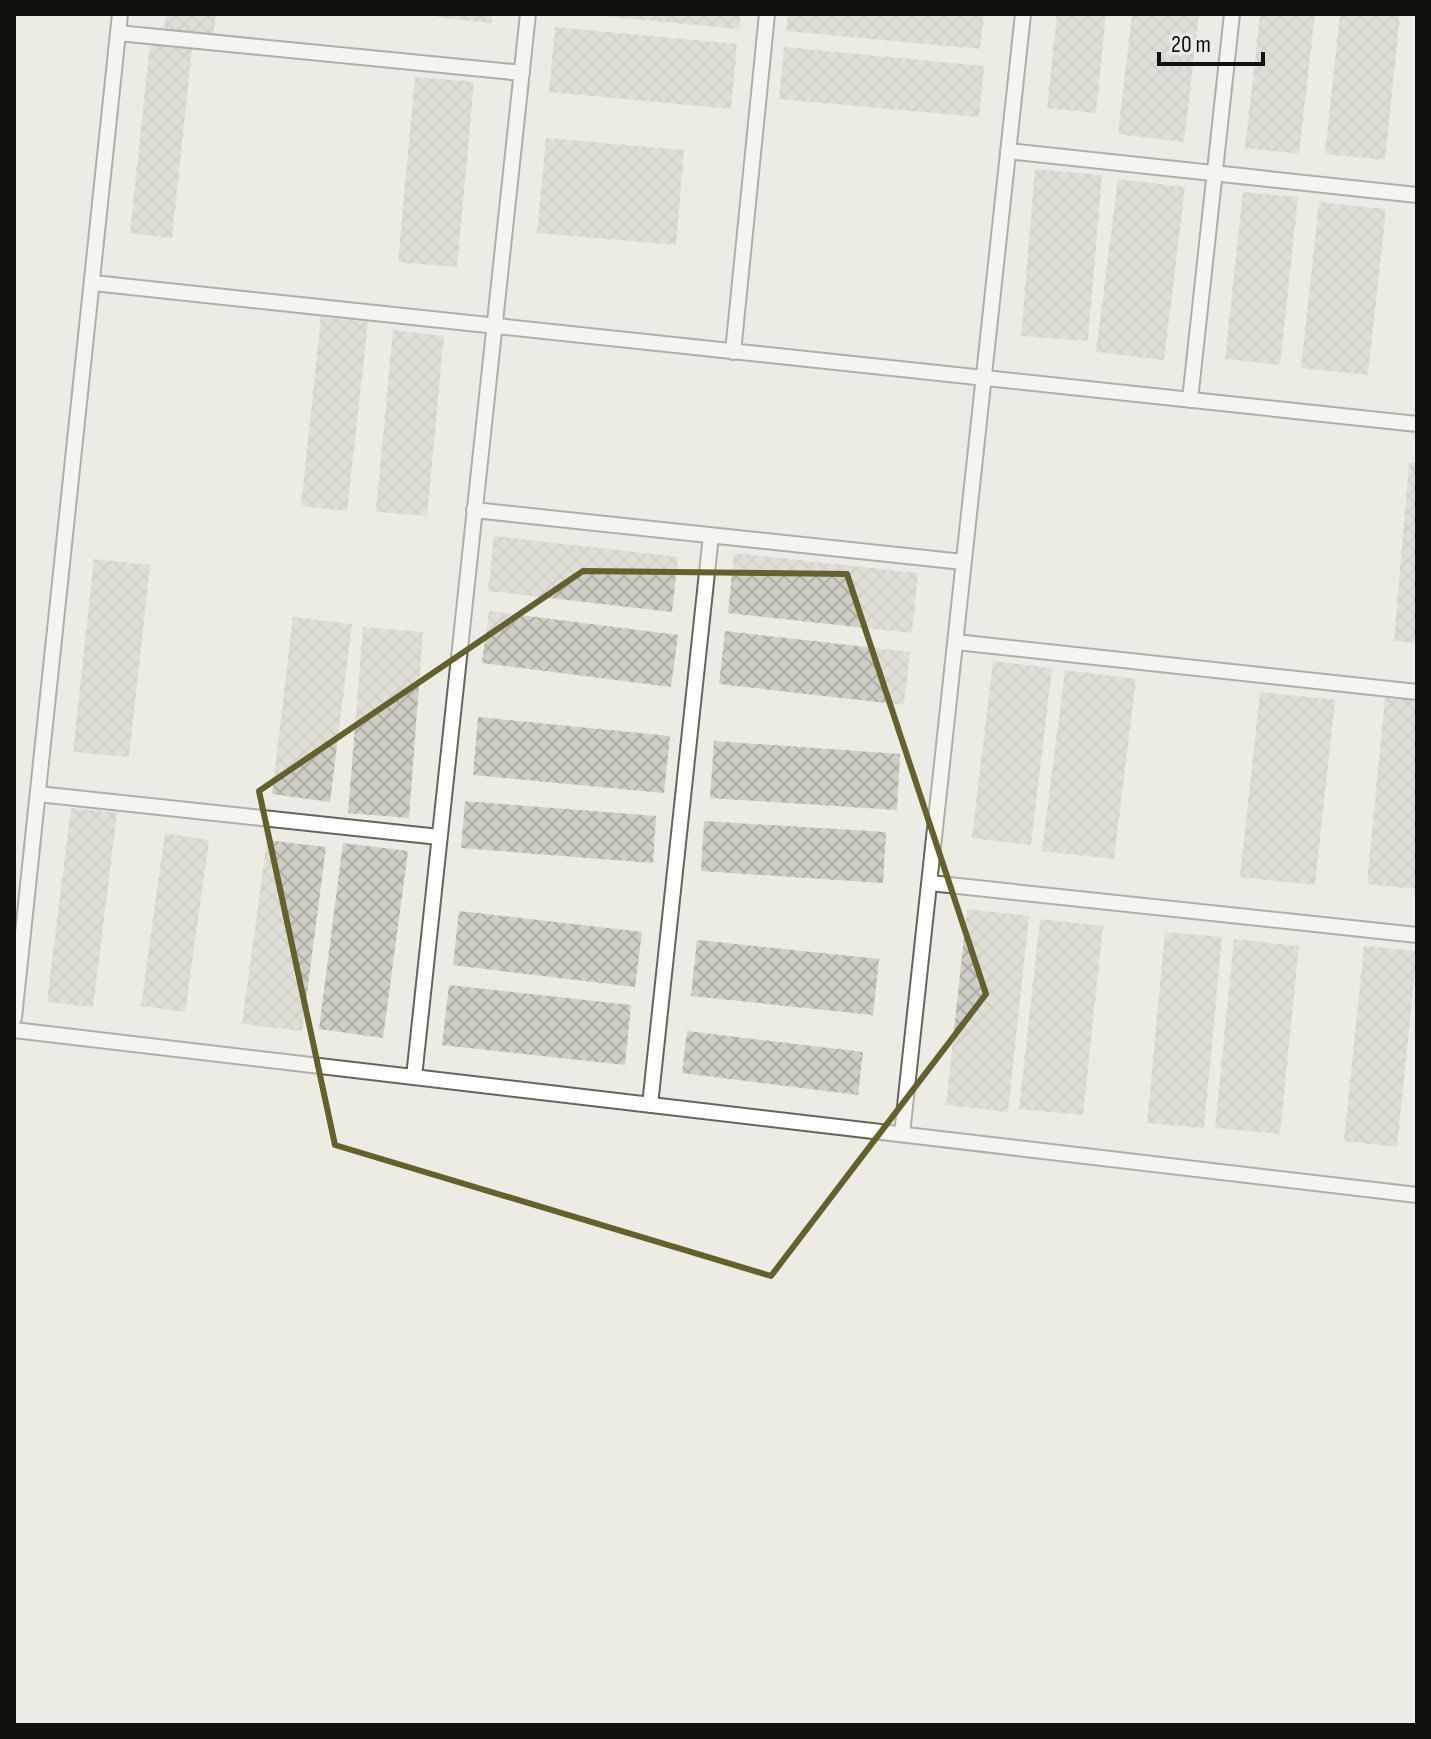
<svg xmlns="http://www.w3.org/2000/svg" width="1431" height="1739" font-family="'Sofia Sans Condensed',sans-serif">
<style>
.building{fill:url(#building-cross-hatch)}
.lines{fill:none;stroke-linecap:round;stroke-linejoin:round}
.lane-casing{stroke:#65655e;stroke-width:18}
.lane{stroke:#fff;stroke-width:14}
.marked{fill:none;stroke:#65612e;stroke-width:6;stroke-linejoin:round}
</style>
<defs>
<pattern id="building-cross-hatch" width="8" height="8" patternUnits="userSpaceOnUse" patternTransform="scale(2)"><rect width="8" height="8" fill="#cecec6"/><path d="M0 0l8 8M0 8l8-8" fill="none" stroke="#b0b0a9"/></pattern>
</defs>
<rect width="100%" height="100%" fill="#ecece4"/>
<path class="building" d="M166,14H216L213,36L164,31Z
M437,14H492L491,23L436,17Z
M602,14H741L739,29L602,16Z
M788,14H984L980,49L786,31Z
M1057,14H1106L1096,113L1047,108Z
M1132,14H1199L1184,142L1118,134Z
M1260,14H1315L1299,154L1245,148Z
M1340,14H1400L1385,160L1325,154Z
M555,27L737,44L731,109L549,92Z
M150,44L192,48L172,238L130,233Z
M784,47L984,66L979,117L779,99Z
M415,77L474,82L457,267L398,262Z
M546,138L684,150L676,245L537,233Z
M1035,169L1102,175L1088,341L1021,336Z
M1118,179L1185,187L1164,360L1096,352Z
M1243,192L1298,197L1280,365L1225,359Z
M1319,202L1386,209L1368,375L1301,368Z
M321,317L368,322L347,511L301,506Z
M393,330L444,336L427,516L376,512Z
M1409,463H1417V643L1394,641Z
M494,536L678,557L672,612L488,591Z
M734,553L918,573L912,633L728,613Z
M94,559L150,565L129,757L73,752Z
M489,611L678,635L671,687L482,663Z
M293,617L352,624L330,802L272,794Z
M363,627L423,632L409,818L348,813Z
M725,631L910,652L904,705L719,684Z
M993,661L1052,668L1031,845L972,838Z
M1065,670L1136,679L1114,859L1042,851Z
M1260,692L1335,700L1315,885L1240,877Z
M1385,698L1417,701V889L1367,884Z
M478,717L670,736L664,793L473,775Z
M714,741L900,754L897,810L710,798Z
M465,801L656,816L653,863L461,848Z
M71,808L117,813L93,1007L47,1002Z
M704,821L886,832L883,883L701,871Z
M165,833L209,840L185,1012L141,1006Z
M267,840L326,847L302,1031L242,1024Z
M343,843L408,851L383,1038L319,1029Z
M967,909L1029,916L1008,1112L946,1105Z
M459,911L642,932L635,987L453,965Z
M1040,919L1103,926L1083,1115L1019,1109Z
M1165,932L1222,937L1204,1128L1147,1123Z
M1234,939L1299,946L1280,1134L1215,1128Z
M697,940L879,959L873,1015L691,996Z
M1364,946L1417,951L1397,1147L1344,1141Z
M449,985L631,1005L625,1065L442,1045Z
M687,1031L863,1052L858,1095L682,1073Z"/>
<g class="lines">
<defs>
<path id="lane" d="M118,33L522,73
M1008,151L1417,195
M93,283L1417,424
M733,352L767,14
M1190,400L1232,14
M474,510L963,562
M956,642L1417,692
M38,794L439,837
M930,883L1417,935
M14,1018L120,14
M14,1030L1417,1195
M414,1077L528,14
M650,1105L711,535
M902,1134L1023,14"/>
</defs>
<use href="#lane" class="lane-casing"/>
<use href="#lane" class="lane"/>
</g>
<path d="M0 0H1431V1739H0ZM583,571L847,574L986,994L771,1276L335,1145L259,791Z" fill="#ecece4" fill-opacity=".55" fill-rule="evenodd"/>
<path class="marked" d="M583,571L847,574L986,994L771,1276L335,1145L259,791Z"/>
<rect width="1431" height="1739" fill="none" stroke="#11110e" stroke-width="32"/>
<path d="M1159 52v12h104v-12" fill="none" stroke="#11110e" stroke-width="4"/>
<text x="1171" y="52" font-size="24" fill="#11110e" stroke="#ecece4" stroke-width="6" paint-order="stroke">20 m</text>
</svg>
